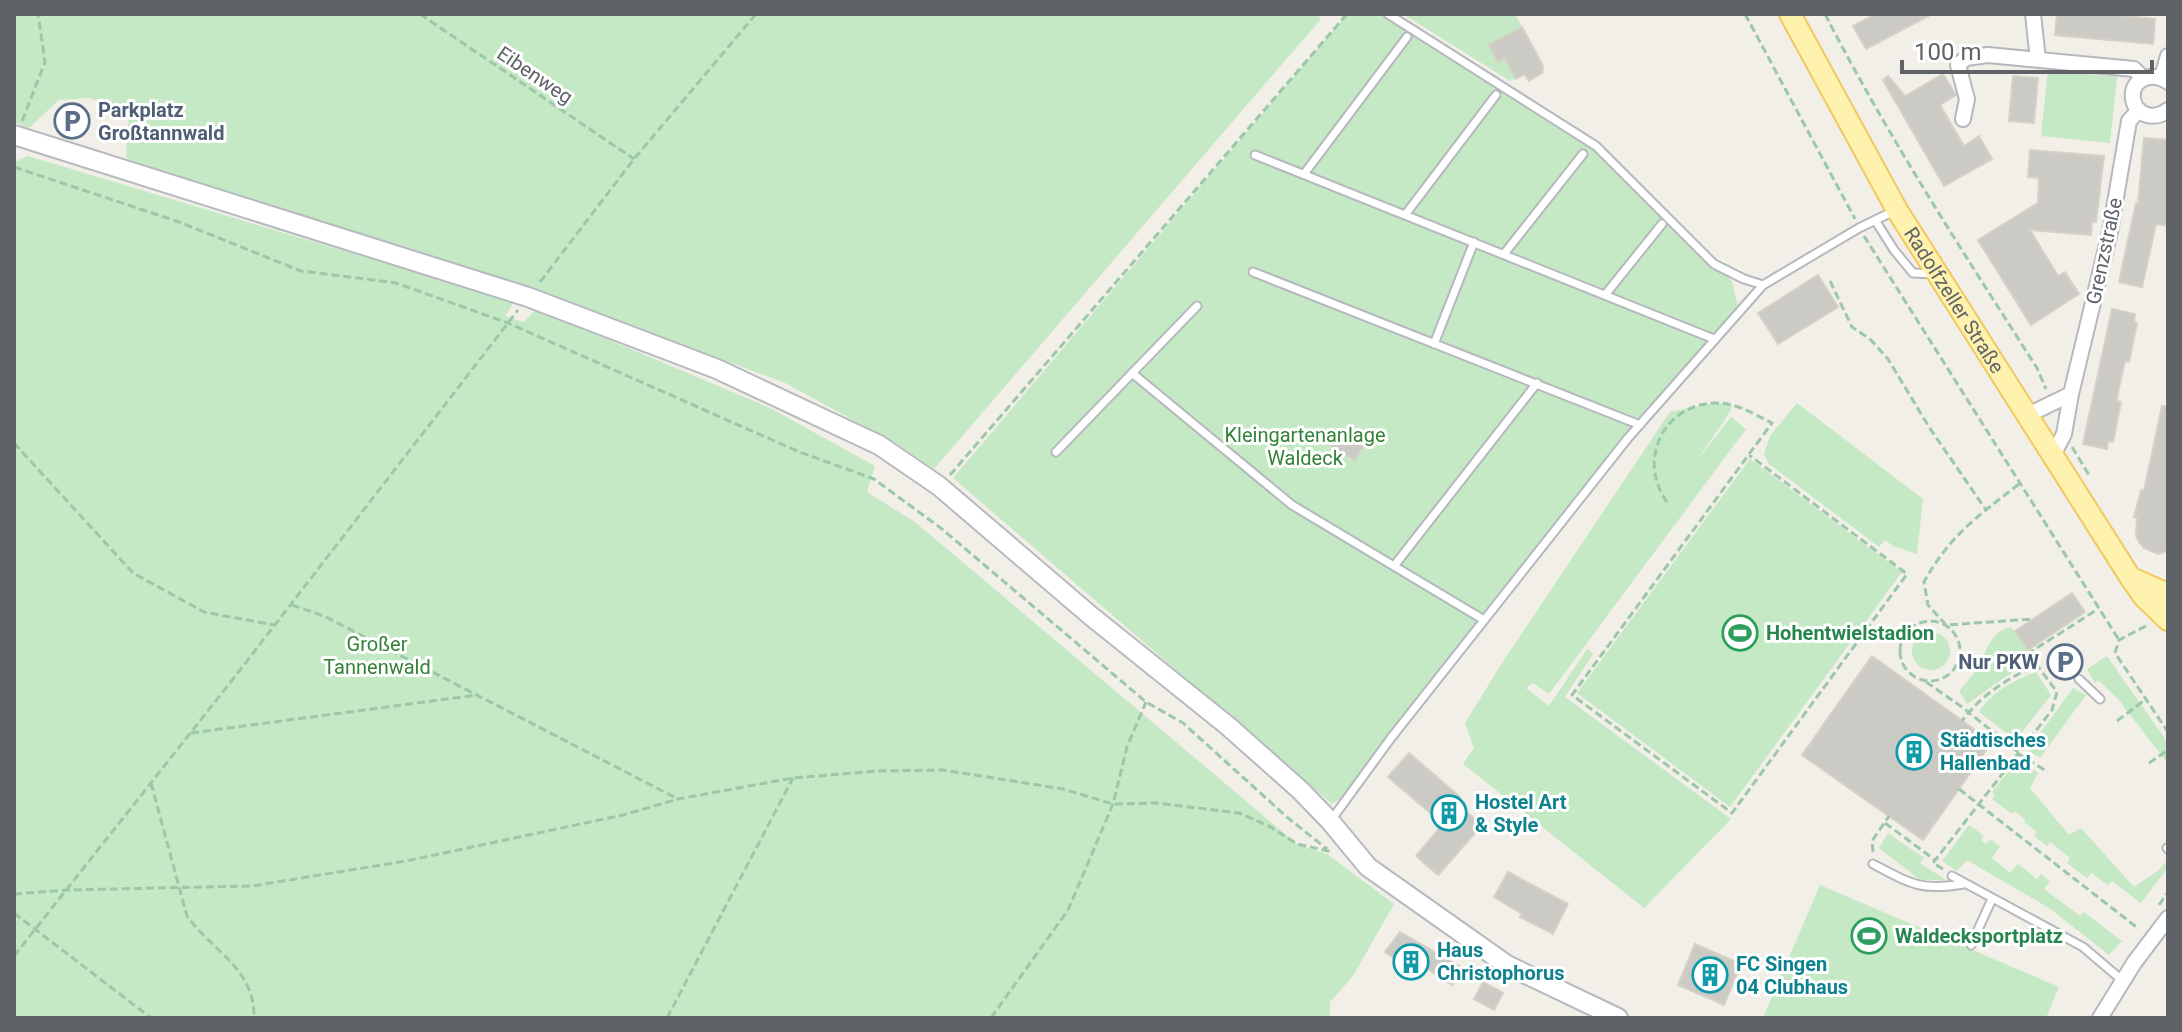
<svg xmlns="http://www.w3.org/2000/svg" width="2182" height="1032" font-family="Roboto,sans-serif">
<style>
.green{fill:#c5e8c5}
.building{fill:#cccac5;stroke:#d6d1c6;stroke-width:2}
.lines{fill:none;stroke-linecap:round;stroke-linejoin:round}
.service-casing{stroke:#b5b8bc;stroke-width:11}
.minor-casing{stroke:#b5b8bc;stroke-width:18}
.secondary-casing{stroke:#b6babf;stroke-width:22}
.primary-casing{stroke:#f2c960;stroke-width:24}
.path{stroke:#9cc7a9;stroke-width:3;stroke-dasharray:8 4;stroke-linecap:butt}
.service{stroke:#fff;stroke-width:7}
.minor{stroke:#fff;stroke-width:14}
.secondary{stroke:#fff;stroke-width:18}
.primary{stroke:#fff2af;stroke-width:20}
.labels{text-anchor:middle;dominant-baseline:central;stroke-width:6;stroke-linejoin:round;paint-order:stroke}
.street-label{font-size:20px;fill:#5f6368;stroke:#fff}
.service-label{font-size:20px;font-weight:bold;fill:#4e5e75;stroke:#fff;text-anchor:start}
.park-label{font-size:20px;fill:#348238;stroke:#fff}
.leisure-label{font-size:20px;font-weight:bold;fill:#27864d;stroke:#fff;text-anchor:start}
.culture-label{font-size:20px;font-weight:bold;fill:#0d838f;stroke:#fff;text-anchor:start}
</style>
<rect width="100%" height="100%" fill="#f1efe8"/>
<path class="green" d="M14,14H1319L1320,20L934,469L899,445L785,383L542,292L386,241L145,169L126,157L129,112L89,98L59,100L29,128L14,122Z
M1347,14H1388L1596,146L1732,281L1739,312L1628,438L1391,738L1356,789L1332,804L953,478Z
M1403,14H1515L1543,66L1510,81Z
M2048,70L2117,77L2110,143L2041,136Z
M28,156L514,302L505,316L524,322L536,309L768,407L875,466L867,492L915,522L1297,844L1327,854L1394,904L1353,976L1330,1002V1018H14V162Z
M1713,403L1732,405L1730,412L1695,463L1731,417L1746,429L1549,694L1533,683L1526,688L1549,706L1587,649L1593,654L1565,697L1731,819L1644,908L1463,764L1474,748L1465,723L1502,663L1670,412Z
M1797,403L1923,499L1917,554L1893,546L1885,540L1879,547L1769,464L1764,454L1770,436Z
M1750,459L1902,572L1730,807L1577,693Z
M2011,627L2028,650L2023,655L2028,661L1967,704L1959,691C1966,683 1974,674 1979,665C1988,649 1991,631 2011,627Z
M1912 651a19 19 0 1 1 38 0a19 19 0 1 1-38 0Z
M2107,656L2168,743V764L2118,699L2098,680L2095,683L2087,669Z
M2036,672L2051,695L2016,740L1979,712C1991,692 2015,680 2036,672Z
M2073,688L2086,695L2040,758L2028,750Z
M2019,758L2038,773L2030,788L2069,835L2081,828L2134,887L2159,870L2168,859V867L2141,903L2112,881L2108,885L2091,873L2087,878L2067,863L2070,858L2050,842L2047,846L2034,836L2037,832L2024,822L2025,819L2015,811L2012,814L1992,799L1995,795L1992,792Z
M1969,825L1984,836L1981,840L1986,844L1991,839L2000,847L1992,858L2010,873L2018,864L2037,879L2041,874L2050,881L2044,889L2080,916L2084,912L2122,941L2109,955L2049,908L1967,860L1957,871L1942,861Z
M1888,833L1924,858L1920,863L1946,880H1920L1879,848Z
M1820,885L2059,987L2046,1018H1763Z"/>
<path class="building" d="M1876,14H1932L1866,49L1853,26Z
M2057,14H2104L2155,19L2153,44L2055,35Z
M1522,27L1543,66L1542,73L1529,81L1525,74L1516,79L1505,58L1498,62L1489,45Z
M1943,74L1956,95L1940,105L1964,146L1979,136L1992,159L1944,186L1883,80L1888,76L1905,96Z
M2013,76L2038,78L2034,123L2009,121Z
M2144,138L2168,140V226L2156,224L2142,287L2119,282L2136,203L2138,204Z
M2030,150L2104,156L2096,222L2092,221L2091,235L2030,230L2058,276L2065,272L2079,294L2031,325L1978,240L2038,203L2039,178L2028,177Z
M1818,275L1838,307L1778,344L1758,313Z
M2112,309L2135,314L2134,322L2137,323L2129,362L2125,361L2118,392L2117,401L2121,402L2113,442L2108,441L2107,449L2083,444Z
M2162,406L2168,407V551L2158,554L2144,548L2139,542L2136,536L2137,518L2134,517L2141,490L2144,491Z
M1337,429L1364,445L1355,460L1328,444Z
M2072,593L2085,612L2028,650L2015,631Z
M1872,656L1992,742L1923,840L1802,755Z
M1409,753L1460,797L1455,802L1482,825L1438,875L1416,856L1443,824L1388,777Z
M1508,872L1568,904L1553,934L1520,917L1522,914L1494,897Z
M1400,932L1463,968L1452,985L1420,964L1415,972L1385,952Z
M1695,944L1741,964L1724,1005L1678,985Z
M1483,982L1503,993L1494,1010L1474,999Z"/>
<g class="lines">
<defs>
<path id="service" d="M1388,14L1596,146L1714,264L1744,279L1763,285
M1255,155L1714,339
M1304,174L1407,37
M1405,215L1496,95
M1875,220L1894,250L1913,273L1934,274
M1504,254L1583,154
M1253,272L1640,425
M1605,295L1662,224
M1434,344L1474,242
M1132,373L1292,505L1484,620
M1056,452L1197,306
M1394,566L1537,383
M2079,679L2100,699
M1332,819L1391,738L1628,438L1763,285L1859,228L1896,210
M2167,848L2168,849
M1873,864C1911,884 1920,891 1964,884
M1952,876L2083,947L2123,981
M1971,945L1992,899"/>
<path id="minor" d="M2033,14L2038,60
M2162,77L2168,56
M2168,82C2154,71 2130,78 2133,99C2136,117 2156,120 2168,110
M1963,119L1967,99L1958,65L1966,58L1988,55L2134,69L2143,78
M2028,415L2071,394
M2053,455L2064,434L2071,394L2110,232L2129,121L2139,110
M2100,1018L2134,963L2168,918"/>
<path id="secondary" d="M14,135L528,297L717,369L879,445L939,486L1091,616L1228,726L1300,790L1330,821L1368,867L1507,965L1618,1018"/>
<g id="primary">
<path id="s1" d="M1790,14L1897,210L2130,577L2144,597L2168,620"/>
<path d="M2131,578L2168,594"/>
</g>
</defs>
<use href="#service" class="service-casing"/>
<use href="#minor" class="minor-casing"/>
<use href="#secondary" class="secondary-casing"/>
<use href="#primary" class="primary-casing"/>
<path class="path" d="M420,14L634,159
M1745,14L1855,219
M1825,14C1888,137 1963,252 2037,368L2046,389
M22,121L45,62L38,14
M14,167L179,222L301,271L396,283L508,323L797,451L874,479L942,529L1146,702L1183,723L1288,818L1327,849
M1864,236L2119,640
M1830,281L1852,327L1871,340L1888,359L1929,427L1986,510
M540,282L634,159L756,14
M14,443L133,573L204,612L274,625
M2072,447L2089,475
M950,475L1347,14
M2019,484C1978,516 1950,535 1924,582L1928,605L1946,625L2033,619
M1667,502C1637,461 1663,405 1714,403C1736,402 1753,414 1772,423L1572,695L1732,813L1907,574L1749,455
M292,605L324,616L678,799
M1900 651a30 30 0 1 1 60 0a30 30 0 1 1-60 0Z
M2146,626L2119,640L2115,653L2168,732
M2037,665L2029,653L2098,609
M1926,682L1962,707L2018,752
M2117,721L2146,699
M191,733L477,695
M2017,753L2048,772
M2149,763L2168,750
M151,783L187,916C212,951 255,968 254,1018
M1959,789L2139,929
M1885,823L1935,860
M1873,852L1872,841L1889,816
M1943,869L1933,863L2052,710L2057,692L2037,665C2008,678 1981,695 1962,721
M14,894L67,890L252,886L406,861L623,815L678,799L793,778L878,771L943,770L1063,789L1113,804L1156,803L1239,813L1269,826L1297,844L1333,852
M2159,905L2168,892
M14,913L151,1018
M14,956L237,674L518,310
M667,1018L793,778
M991,1018L1068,910L1113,804L1127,747L1146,702"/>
<use href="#service" class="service"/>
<use href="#minor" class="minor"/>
<use href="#secondary" class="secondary"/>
<use href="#primary" class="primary"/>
</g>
<defs>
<symbol id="parking-ring" viewBox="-11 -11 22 22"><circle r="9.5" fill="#fff" stroke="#5c6f8a" stroke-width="1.5"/><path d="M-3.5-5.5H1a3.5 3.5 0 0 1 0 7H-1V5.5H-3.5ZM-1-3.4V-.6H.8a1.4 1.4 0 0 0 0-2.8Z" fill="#5c6f8a"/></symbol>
<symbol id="stadium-ring" viewBox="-11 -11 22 22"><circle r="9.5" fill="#fff" stroke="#2e9e5b" stroke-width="1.5"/><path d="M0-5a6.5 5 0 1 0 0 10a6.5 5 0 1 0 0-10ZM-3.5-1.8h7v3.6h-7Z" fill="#2e9e5b"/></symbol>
<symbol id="building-ring" viewBox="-11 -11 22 22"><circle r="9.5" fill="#fff" stroke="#0f9aa8" stroke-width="1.5"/><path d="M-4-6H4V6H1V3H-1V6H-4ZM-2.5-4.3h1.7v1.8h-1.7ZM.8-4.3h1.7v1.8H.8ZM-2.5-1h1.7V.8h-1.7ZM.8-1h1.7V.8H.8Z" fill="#0f9aa8"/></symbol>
</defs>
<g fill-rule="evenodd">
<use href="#parking-ring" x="52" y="101" width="40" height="40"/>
<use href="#stadium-ring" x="1720" y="613" width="40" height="40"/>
<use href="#parking-ring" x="2045" y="642" width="40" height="40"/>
<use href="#building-ring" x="1894" y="732" width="40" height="40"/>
<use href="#building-ring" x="1429" y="793" width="40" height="40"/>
<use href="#stadium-ring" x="1849" y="916" width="40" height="40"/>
<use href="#building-ring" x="1391" y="942" width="40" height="40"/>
<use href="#building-ring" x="1690" y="955" width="40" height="40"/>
</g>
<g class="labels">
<g class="street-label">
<text transform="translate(535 75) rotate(34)">Eibenweg</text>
<text transform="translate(2104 251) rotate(-78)">Grenzstraße</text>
<text stroke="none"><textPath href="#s1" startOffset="330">Radolfzeller Straße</textPath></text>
</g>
<g class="service-label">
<text x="98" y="110">Parkplatz<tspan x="98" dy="23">Großtannwald</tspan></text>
<text x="2039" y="662" text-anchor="end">Nur PKW</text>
</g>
<g class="park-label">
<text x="1305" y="435">Kleingartenanlage<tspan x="1305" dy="23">Waldeck</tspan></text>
<text x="377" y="644">Großer<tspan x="377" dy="23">Tannenwald</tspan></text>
</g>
<g class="leisure-label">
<text x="1766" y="633">Hohentwielstadion</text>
<text x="1895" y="936">Waldecksportplatz</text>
</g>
<g class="culture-label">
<text x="1940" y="740">Städtisches<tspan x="1940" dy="23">Hallenbad</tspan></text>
<text x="1475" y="802">Hostel Art<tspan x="1475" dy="23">&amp; Style</tspan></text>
<text x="1437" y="950">Haus<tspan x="1437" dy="23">Christophorus</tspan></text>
<text x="1736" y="964">FC Singen<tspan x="1736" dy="23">04 Clubhaus</tspan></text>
</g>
</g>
<rect width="2182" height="1032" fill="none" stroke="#5f6368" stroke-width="32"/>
<path d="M1902 60v12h250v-12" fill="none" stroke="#5f6368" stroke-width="4"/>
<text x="1914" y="60" font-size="24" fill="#5f6368" stroke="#ffffff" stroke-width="6" paint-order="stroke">100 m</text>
</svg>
